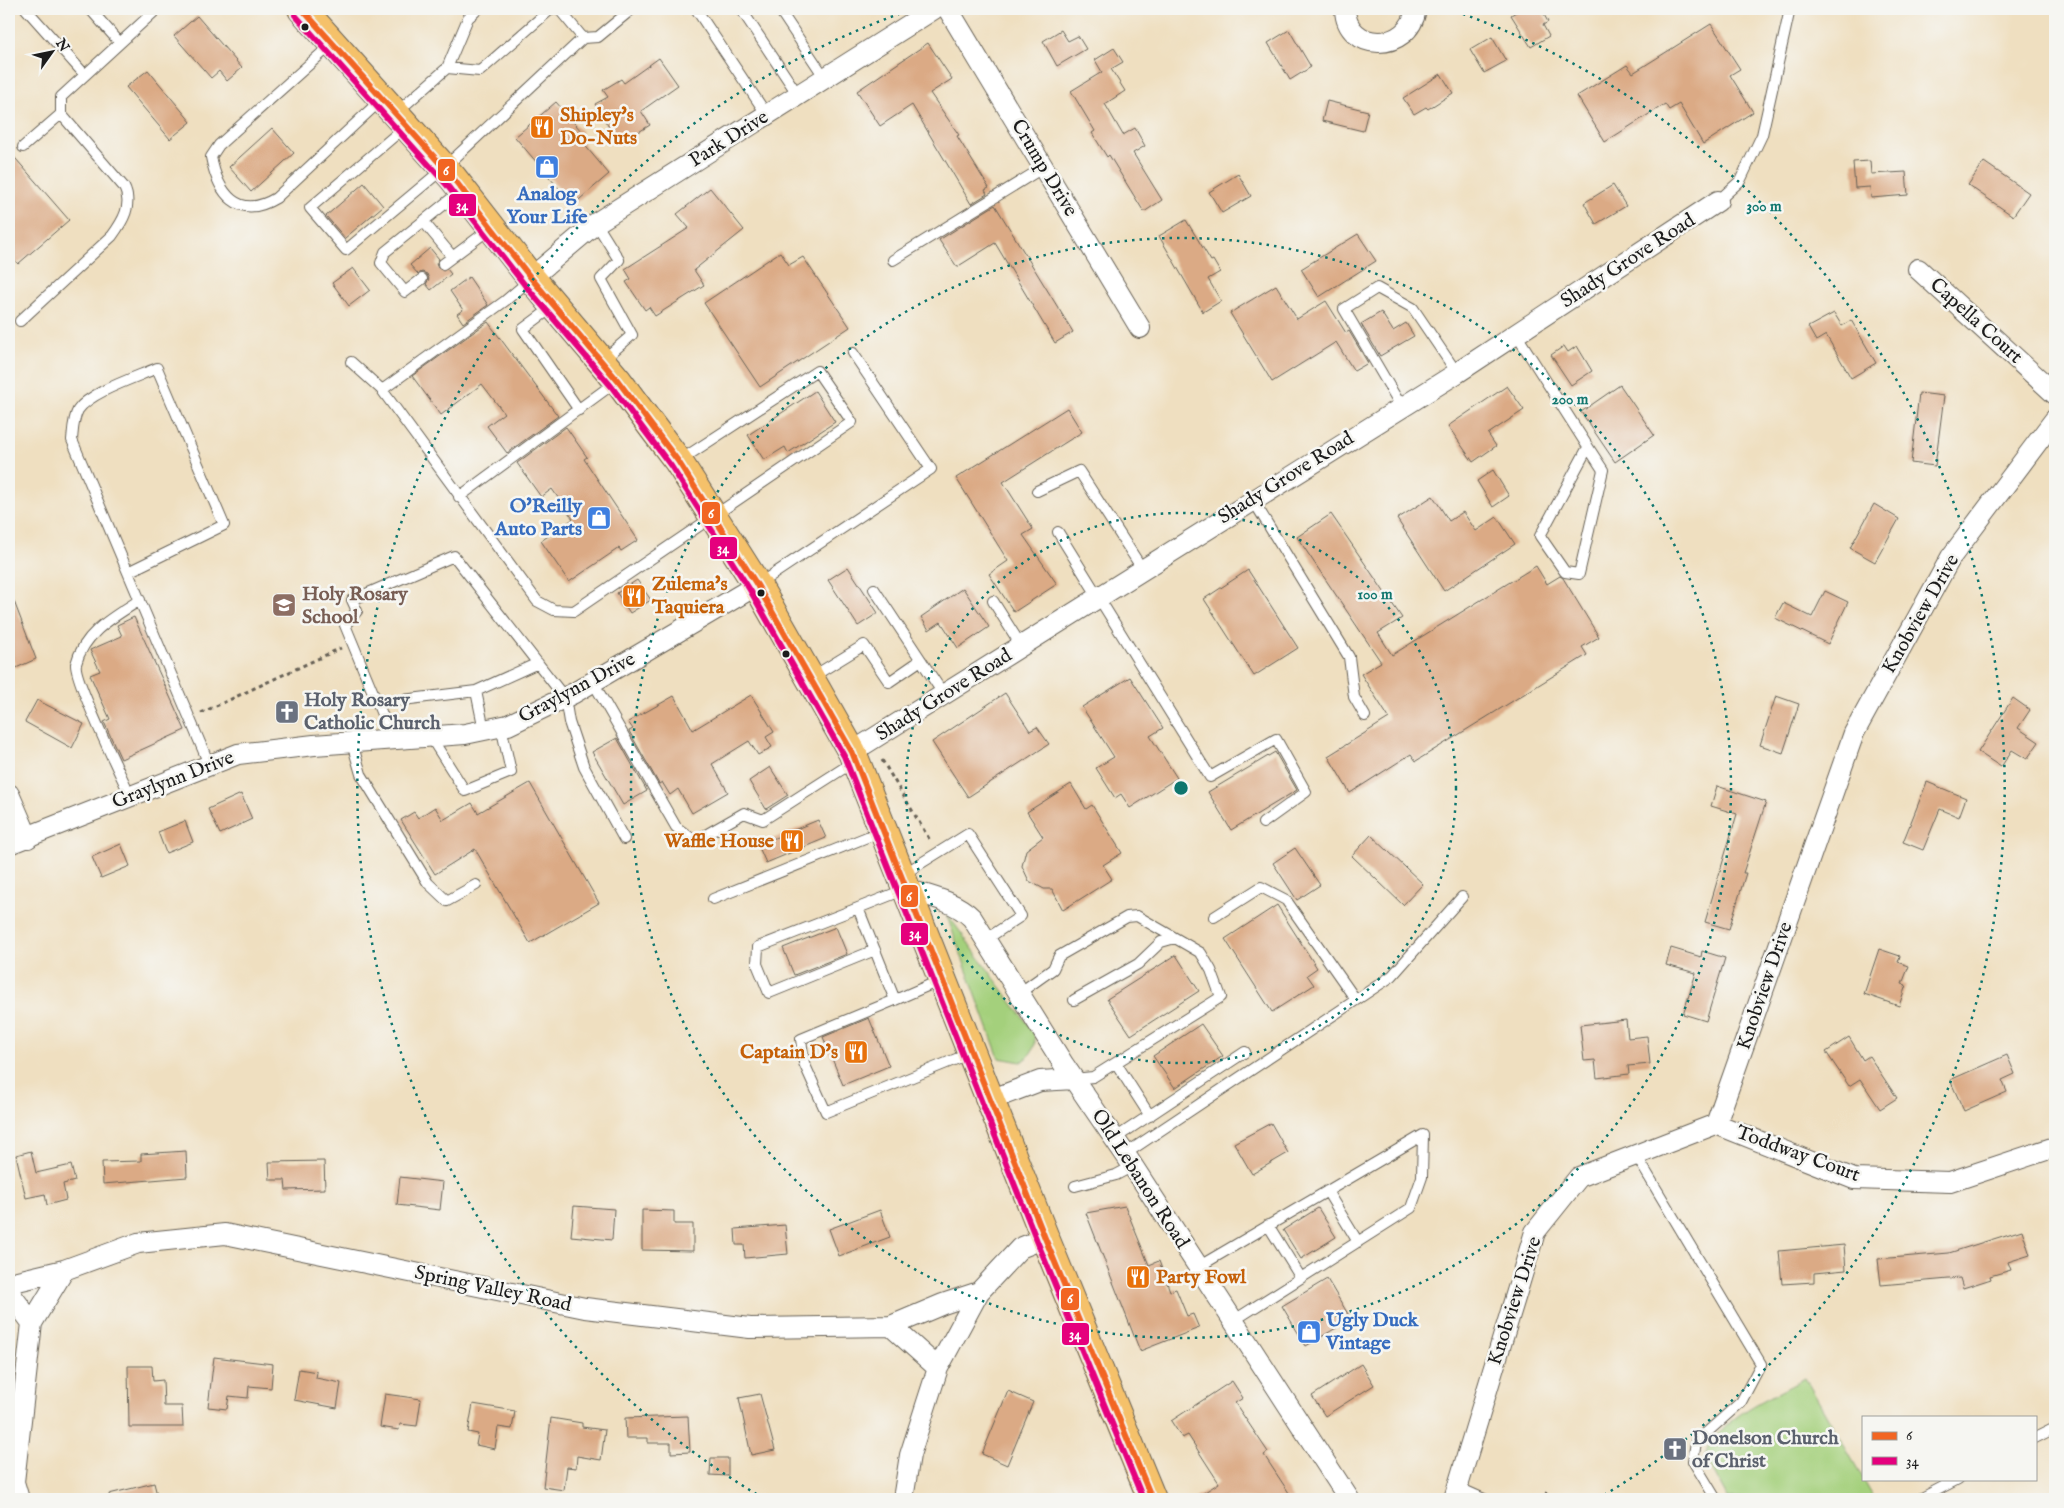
<svg xmlns="http://www.w3.org/2000/svg" width="2064" height="1508" font-family="'IM FELL English',serif">
<style>
.green{fill:#a4d07c;stroke:#60764c}
.building{fill:#dbaa85}
.lines{fill:none;stroke-linecap:round;stroke-linejoin:round}
.service-casing{stroke:#666055;stroke-width:12}
.minor-casing{stroke:#666055;stroke-width:22}
.primary-casing{stroke:#666055;stroke-width:30}
.path{stroke:#666055;stroke-width:3;stroke-dasharray:4 4;stroke-linecap:butt}
.service{stroke:#fff;stroke-width:10}
.minor{stroke:#fff;stroke-width:20}
.primary{stroke:#f5c16b;stroke-width:28}
.bus-1-casing{stroke:#f6f6f2;stroke-width:10}
.bus-2-casing{stroke:#f6f6f2;stroke-width:10}
.bus-1{stroke:#f26522;stroke-width:6}
.bus-2{stroke:#e5007d;stroke-width:6}
.ring{fill:none;stroke:#0f766e;stroke-width:2.5;stroke-dasharray:2.5 5}
.bus-dot{fill:#1c1c1c;stroke:#f6f6f2;stroke-width:2}
.labels{text-anchor:middle;dominant-baseline:central;stroke-width:5;stroke-linejoin:round;paint-order:stroke}
.food-label{font-size:20px;font-weight:bold;fill:#c56008;stroke:#f6f6f2;text-anchor:start}
.street-label{font-size:20px;fill:#1c1c1c;stroke:#f6f6f2}
.shop-label{font-size:20px;font-weight:bold;fill:#366cbe;stroke:#f6f6f2}
.education-label{font-size:20px;font-weight:bold;fill:#785e54;stroke:#f6f6f2;text-anchor:start}
.worship-label{font-size:20px;font-weight:bold;fill:#5b616d;stroke:#f6f6f2;text-anchor:start}
.centre{fill:#0f766e;stroke:#f6f6f2;stroke-width:2.5}
.ring-label{font-size:15px;text-anchor:middle;font-weight:bold;fill:#0f766e;stroke:#f6f6f2;stroke-width:5;stroke-linejoin:round;paint-order:stroke}
.line-badge{stroke:#f6f6f2;stroke-width:2}
.badge-label{font-size:14px;text-anchor:middle;font-weight:bold;fill:#fff}
</style>
<rect width="100%" height="100%" fill="#f6f6f2"/>
<filter id="ink" filterUnits="userSpaceOnUse"><feTurbulence type="fractalNoise" baseFrequency=".02" numOctaves="2"/><feDisplacementMap in="SourceGraphic" scale="10" xChannelSelector="R" yChannelSelector="G"/><feConvolveMatrix kernelMatrix="1 2 1 2 8 2 1 2 1" color-interpolation-filters="sRGB"/></filter>
<filter id="wash" filterUnits="userSpaceOnUse"><feTurbulence type="fractalNoise" baseFrequency=".0096" numOctaves="4" result="noise"/><feDisplacementMap in="SourceGraphic" scale="20" xChannelSelector="R" yChannelSelector="G"/><feGaussianBlur stdDeviation="1.12" result="paint"/><feColorMatrix in="noise" values="0 0 0 0 0 0 0 0 0 0 0 0 0 0 0 0 0 1.4 0 .05"/><feComposite in="paint" operator="in"/></filter>
<g filter="url(#wash)">
<rect width="100%" height="100%" fill="#efdfc0"/>
<path class="green" d="M945,911L1033,1031C1038,1044 1033,1054 1021,1062L999,1058Z
M1805,1378L1875,1499H1728L1705,1456C1719,1416 1771,1398 1805,1378Z"/>
<g id="blocks">
<path class="building" d="M1521,9H1541L1548,22L1543,25L1549,36L1531,47L1511,15Z
M197,16L242,68L227,81L219,71L211,78L174,36Z
M1711,24L1740,69L1730,75L1753,112L1703,144L1679,104L1669,110L1665,104L1605,142L1577,96L1627,65L1633,73Z
M1061,30L1068,41L1078,36L1086,49L1057,66L1043,41Z
M1289,30L1311,67L1290,80L1268,43Z
M1492,37L1506,61L1484,73L1470,50Z
M928,43L952,79L930,93L959,135L957,136L989,188L985,190L987,194L971,204L912,105L880,126L857,91Z
M1114,48L1123,62L1111,69L1125,91L1105,104L1123,135L1135,128L1145,146L1133,153L1162,200L1144,212L1109,155L1107,157L1092,133L1095,131L1071,91L1102,72L1095,60Z
M659,58L678,85L641,111L650,125L619,144L595,104L608,97L603,90L621,79L624,83Z
M148,70L191,122L170,139L126,87Z
M1441,74L1453,93L1428,109L1426,107L1414,114L1403,98Z
M1327,101L1368,111L1363,131L1322,121Z
M556,102L582,132L577,136L609,174L573,205L515,137Z
M272,128L294,153L251,192L229,167Z
M9,151L69,220L18,264L9,254Z
M1870,161L1871,174L1906,172L1908,195L1871,198L1870,187L1855,188L1853,162Z
M1984,162L2029,193L2013,216L1968,185Z
M1238,174L1251,196L1222,213L1209,192Z
M364,183L383,206L345,238L326,216Z
M1613,185L1626,206L1596,224L1584,203Z
M710,188L744,230L694,270L704,285L655,316L649,307L645,310L626,282L631,279L625,269L689,228L677,214Z
M995,205L1073,332L1055,343L995,243L957,267L939,240Z
M1186,220L1211,261L1213,260L1220,272L1208,279L1221,301L1203,312L1159,236Z
M1358,234L1376,261L1319,297L1301,269Z
M430,248L439,259L436,264L438,268L443,271L447,269L451,274L431,290L426,284L429,279L427,274L422,272L418,274L410,265Z
M780,252L789,265L803,257L850,327L760,387L704,303Z
M353,268L370,290L349,306L332,283Z
M469,277L488,305L463,323L457,314L463,310L450,291Z
M1276,285L1297,319L1326,301L1346,333L1349,331L1368,363L1354,371L1336,342L1272,382L1230,313Z
M1381,312L1393,331L1406,323L1414,336L1380,356L1361,324Z
M1834,313L1842,326L1851,320L1876,363L1851,378L1826,335L1816,341L1808,327Z
M488,322L558,416L507,453L487,426L504,413L482,384L441,415L412,376Z
M1564,346L1568,352L1577,346L1592,371L1571,385L1551,355Z
M1620,385L1654,435L1615,462L1581,412Z
M1507,386L1524,410L1488,434L1496,446L1473,462L1448,426Z
M815,391L835,422L788,453L785,447L764,460L748,435Z
M1919,393L1944,396L1935,466L1911,463Z
M1067,408L1082,432L1003,482L1033,529L1023,535L1057,584L1014,612L989,574L1008,561L956,478Z
M566,427L587,457L584,459L638,540L621,551L619,548L569,582L541,541L573,519L552,489L541,497L517,463Z
M1493,470L1509,496L1493,507L1477,481Z
M1433,496L1449,521L1463,512L1476,531L1497,517L1515,544L1444,591L1397,519Z
M1874,504L1899,519L1875,562L1850,548Z
M1331,514L1402,618L1378,633L1392,655L1536,566L1547,584L1560,576L1563,578L1599,637L1582,647L1587,655L1416,761L1411,754L1350,793L1328,756L1389,718L1361,674L1381,662L1297,537Z
M848,567L878,613L858,626L828,580Z
M1248,570L1298,648L1254,676L1204,599Z
M637,580L651,600L630,613L617,593Z
M963,588L989,627L958,648L941,622L929,630L921,617Z
M10,591L36,659L16,668L9,649Z
M1825,591L1848,602L1828,644L1775,618L1783,603L1812,617Z
M134,617L185,730L121,759L104,722L110,719L90,675L100,671L90,650L122,636L117,625Z
M1130,677L1163,728L1150,736L1177,778L1130,808L1121,794L1115,798L1096,768L1114,757L1082,707Z
M1005,693L1030,731L1037,727L1049,744L968,797L932,742Z
M751,695L774,732L766,737L772,747L758,755L749,741L712,764L728,792L692,813L678,789L670,795L662,782L659,784L629,731L633,729L628,722L674,696L693,730Z
M1776,696L1799,704L1783,753L1760,745Z
M2013,698L2030,710L2018,728L2039,742L2027,759L2012,750L2001,767L1978,752Z
M37,700L84,724L72,748L25,722Z
M617,738L647,791L623,805L592,752Z
M1275,752L1297,790L1231,830L1208,792Z
M770,767L788,795L766,809L749,781Z
M1927,782L1966,798L1959,817L1940,809L1923,850L1903,842Z
M530,783L599,903L530,943L475,849L435,874L401,820L414,812L418,818L435,807L443,820L472,803L478,813Z
M1071,784L1086,809L1092,805L1122,853L1103,865L1112,879L1063,910L1052,889H1044L1029,881L1022,866L1026,850L1043,837L1027,812Z
M1717,786L1766,802L1743,873H1746L1729,929L1705,922L1737,814L1711,806Z
M241,794L252,819L220,834L208,809Z
M818,820L826,838L766,863L758,845Z
M185,821L193,842L166,853L158,832Z
M1371,835L1423,884L1403,905L1352,856Z
M121,844L130,866L101,878L92,857Z
M1295,848L1320,885L1297,900L1273,863Z
M1277,905L1317,968L1307,975L1314,985L1272,1012L1225,939Z
M836,927L847,954L794,975L783,948Z
M1671,948L1701,957L1702,951L1725,958L1706,1021L1683,1014L1696,973L1666,965Z
M1879,949L1900,956L1898,962L1909,966L1902,984L1906,985L1899,1006L1864,994Z
M1176,955L1199,991L1131,1035L1107,999Z
M869,1018L889,1066L843,1085L823,1037Z
M1626,1020L1628,1038L1647,1036L1650,1064L1628,1066L1629,1074L1597,1078L1595,1060L1584,1061L1580,1025Z
M1201,1024L1223,1056L1175,1088L1153,1056Z
M1849,1037L1863,1060L1869,1056L1897,1098L1880,1109L1860,1079L1849,1086L1826,1052Z
M2007,1055L2015,1074L2002,1080L2007,1092L1964,1111L1950,1080Z
M1271,1123L1288,1153L1252,1174L1234,1143Z
M31,1151L36,1173L71,1165L75,1181L63,1184L66,1200L47,1205L45,1194L26,1198L16,1155Z
M186,1151L187,1177L103,1184L102,1162L141,1161V1154Z
M324,1161L325,1189L286,1190L285,1180H270L269,1162Z
M400,1177L443,1182L440,1210L397,1205Z
M574,1206L614,1209L612,1240L571,1236Z
M1125,1206L1149,1265L1159,1261L1170,1291L1176,1289L1187,1316L1193,1314L1199,1328L1140,1351L1086,1213Z
M1318,1208L1336,1237L1301,1259L1283,1230Z
M642,1210L674,1211V1224H693V1251L642,1250Z
M880,1210L890,1237L839,1256L829,1229Z
M785,1225L788,1254L745,1258L744,1245H736L735,1229Z
M2022,1230L2030,1255L2008,1262L2011,1270L1990,1276L1991,1279L1963,1288L1960,1278L1881,1285L1878,1259L1949,1253Z
M1844,1245L1846,1270L1814,1273V1282L1782,1284L1779,1251Z
M1327,1279L1351,1319L1306,1346L1282,1306Z
M214,1357L273,1364L271,1388L249,1386L248,1398L229,1396L227,1409L208,1407Z
M1361,1364L1374,1385L1325,1416L1312,1396Z
M128,1366H152L153,1381L163,1380L164,1406H182L183,1427H129Z
M299,1369L317,1372L316,1378L341,1383L337,1408L294,1400Z
M1232,1381L1243,1398L1235,1403L1268,1452L1264,1455L1293,1499H1194L1219,1483L1188,1435L1182,1438L1171,1421Z
M1008,1391L1033,1402L1007,1465L982,1454Z
M385,1394L421,1399L417,1426L400,1424L399,1430L380,1427Z
M760,1394L775,1450L751,1455L739,1398Z
M473,1404L515,1411L512,1429L498,1427L495,1449L476,1445L478,1434L468,1432Z
M688,1416L690,1452L671,1453V1443H648V1438H626L625,1418Z
M551,1418L582,1423V1427L605,1430L601,1460L577,1456L576,1468L567,1467L564,1490L543,1487Z
M711,1458H728V1476L710,1475Z
M154,1483L158,1499H110L109,1494Z"/>
</g>
</g>
<g filter="url(#ink)">
<use href="#blocks" fill-opacity="0" stroke="#666055" stroke-width="1"/>
<g class="lines">
<defs>
<path id="service" d="M26,9L85,75
M90,9L120,43
M559,9L583,38
M696,9L767,115
M741,9L798,95
M779,9L825,78
M332,44L219,145L211,157C218,193 238,221 276,198L382,99
M447,68L468,18L478,9
M396,113L447,68L480,71L551,9
M406,126L310,208L346,250L444,168L583,38L598,37L632,9
M23,147L61,114V97L157,9
M1718,201L1740,181L1762,135L1790,9
M423,221L452,256
M596,223L619,260L601,279L632,335L603,360
M893,260L1044,167
M443,264L491,228
M422,279L405,292L381,263L385,252L462,190
M554,306L523,329L579,410
M20,321L112,236C123,221 133,205 124,187L61,114
M1516,334L1588,447L1540,536L1565,572L1579,574L1603,470L1588,447
M351,362L382,390L537,601L554,610L574,611L852,422L817,371L679,461
M382,390L505,301L531,279
M1401,406L1344,309L1377,288L1413,308L1457,373
M1037,491L1079,471L1143,570
M459,497L617,381
M1253,500L1349,657L1354,697L1365,716
M1058,532L1210,777L1276,739L1306,792L1263,823
M128,572L224,525L157,368C137,377 90,392 78,410C73,419 73,430 72,440L209,764
M757,585L931,469L853,353
M874,589L944,695
M993,601L1022,647
M812,677L864,645L889,682L921,660
M593,682L676,827L695,841L744,813L763,820L855,761
M476,691L484,730
M378,703L476,691L538,663
M430,736L465,791L511,772L501,726
M387,740L386,724L345,625L357,611L352,600L454,556L565,698L569,722L584,767L624,839
M352,743L361,774L428,883L447,901L476,885
M130,795C121,776 73,677 76,664C84,632 115,616 140,600
M902,875L968,834L1021,916L985,940
M906,889L858,908L895,1000L941,980
M713,899L882,831
M858,908L758,947L757,964L769,993L875,950
M1214,917L1261,887L1286,900L1356,1000
M1018,994L1053,969L1059,956L1127,917L1137,916L1201,953L1211,970L1221,997L1093,1077L1074,1079
M895,1000L801,1039L804,1063L826,1112L971,1053
M1074,1000L1138,964L1161,942L1175,938
M1116,1063L1150,1116
M1114,1139L1245,1052
M1125,1154L1392,976L1462,897
M1636,1155L1761,1364L1741,1402L1696,1442L1693,1461L1716,1499
M1075,1186L1116,1175L1133,1166
M1327,1191L1358,1242
M1268,1225L1301,1278
M1198,1267L1423,1135L1422,1177L1411,1208L1233,1321
M2035,1438L2055,1428
M1457,1487L1484,1499
M1920,1499L1958,1479"/>
<path id="minor" d="M948,9L1140,328
M1345,9C1346,52 1409,54 1416,9
M1918,269L2055,394
M531,278L596,223L934,9
M852,752L1457,373L1718,201
M9,794L28,838
M9,844L238,754L314,745L465,734L508,725L574,693L757,585
M906,889C929,896 955,901 972,918L1064,1065L1125,1154L1349,1499
M990,1100L1040,1081L1074,1079
M1716,1124L1854,1179L1950,1182L2055,1147
M9,1283L64,1270L138,1243L225,1234L585,1308L750,1328L891,1326L943,1304L979,1292
M9,1292L32,1323
M891,1326L938,1368
M19,1499L14,1482L32,1323L64,1270
M903,1499L910,1455L938,1368L979,1292L1020,1248L1045,1238
M1454,1499L1535,1232L1579,1177L1716,1124L1854,733L1951,557L2055,419"/>
<path id="primary" d="M302,9L453,178L531,278L618,381L656,432L678,461L757,585L852,752L1045,1238L1152,1499"/>
</defs>
<use href="#service" class="service-casing"/>
<use href="#minor" class="minor-casing"/>
<use href="#primary" class="primary-casing"/>
<path class="path" d="M201,713L341,648
M882,760L931,842
M1546,1492L1551,1499"/>
<use href="#service" class="service"/>
<use href="#minor" class="minor"/>
<use href="#primary" class="primary"/>
<defs>
<path id="bus-1" d="M302,9L453,178L531,278L618,381L678,461L757,585L852,752L1045,1238L1152,1499"/>
<path id="bus-2" d="M295,15L446,184L524,284L611,386L671,466L750,590L844,756L1037,1241L1143,1499"/>
</defs>
<use href="#bus-1" class="bus-1-casing"/>
<use href="#bus-2" class="bus-2-casing"/>
<use href="#bus-1" class="bus-1"/>
<use href="#bus-2" class="bus-2"/>
</g>
</g>
<g class="ring">
<circle cx="1181" cy="788" r="275"/>
<circle cx="1181" cy="788" r="550"/>
<path d="M763 1498A824 824 0 0 1 913 9M1449 9A824 824 0 0 1 1599 1498"/>
</g>
<defs>
<symbol id="restaurant-square" viewBox="-11 -11 22 22"><rect x="-9" y="-9" width="18" height="18" rx="4" fill="#e8710a" stroke="#f6f6f2"/><path d="M-5-6h1v4h1v-4h1v4h1v-4h1v5L-1.5 .5V6h-2V.5L-5-1ZM5-6V6H3V1.5H1.5Q1.5-4 5-6Z" fill="#fff"/></symbol>
<symbol id="shop-square" viewBox="-11 -11 22 22"><rect x="-9" y="-9" width="18" height="18" rx="4" fill="#3f7fe0" stroke="#f6f6f2"/><path d="M-5-2.5h2.3a2.7 3.5 0 0 1 5.4 0H5L5.5 6h-11ZM-1.5-2.5h3a1.5 2.3 0 0 0-3 0Z" fill="#fff"/></symbol>
<symbol id="school-square" viewBox="-11 -11 22 22"><rect x="-9" y="-9" width="18" height="18" rx="4" fill="#8d6e63" stroke="#f6f6f2"/><path d="M0-5L7-2L0 1L-7-2ZM-4 1L0 2.5L4 1V4Q0 6-4 4Z" fill="#fff"/></symbol>
<symbol id="church-square" viewBox="-11 -11 22 22"><rect x="-9" y="-9" width="18" height="18" rx="4" fill="#6b7280" stroke="#f6f6f2"/><path d="M-1.2-6h2.4v3.5h3.3v2.4h-3.3V6h-2.4V-.1h-3.3v-2.4h3.3Z" fill="#fff"/></symbol>
</defs>
<g fill-rule="evenodd">
<use href="#restaurant-square" x="528" y="113" width="28" height="28"/>
<use href="#shop-square" x="533" y="153" width="28" height="28"/>
<use href="#shop-square" x="585" y="504" width="28" height="28"/>
<use href="#restaurant-square" x="620" y="582" width="28" height="28"/>
<use href="#school-square" x="270" y="591" width="28" height="28"/>
<use href="#church-square" x="273" y="698" width="28" height="28"/>
<use href="#restaurant-square" x="778" y="827" width="28" height="28"/>
<use href="#restaurant-square" x="842" y="1038" width="28" height="28"/>
<use href="#restaurant-square" x="1124" y="1263" width="28" height="28"/>
<use href="#shop-square" x="1295" y="1318" width="28" height="28"/>
<use href="#church-square" x="1661" y="1435" width="28" height="28"/>
</g>
<g class="bus-dot">
<circle cx="305" cy="27" r="4.5"/>
<circle cx="761" cy="593" r="4.5"/>
<circle cx="786" cy="654" r="4.5"/>
</g>
<g class="labels">
<g class="food-label">
<text x="560" y="115">Shipley's<tspan x="560" dy="23">Do-Nuts</tspan></text>
<text x="652" y="584">Zulema's<tspan x="652" dy="23">Taquiera</tspan></text>
<text x="774" y="841" text-anchor="end">Waffle House</text>
<text x="838" y="1052" text-anchor="end">Captain D's</text>
<text x="1156" y="1277">Party Fowl</text>
</g>
<g class="street-label">
<text transform="translate(729 139) rotate(-32)">Park Drive</text>
<text transform="translate(1044 168) rotate(59)">Crump Drive</text>
<text transform="translate(1628 261) rotate(-33)">Shady Grove Road</text>
<text transform="translate(1976 321) rotate(42)">Capella Court</text>
<text transform="translate(1286 478) rotate(-32)">Shady Grove Road</text>
<text transform="translate(1921 614) rotate(-60)">Knobview Drive</text>
<text transform="translate(577 688) rotate(-28)">Graylynn Drive</text>
<text transform="translate(944 695) rotate(-32)">Shady Grove Road</text>
<text transform="translate(173 780) rotate(-21)">Graylynn Drive</text>
<text transform="translate(1765 986) rotate(-71)">Knobview Drive</text>
<text transform="translate(1798 1154) rotate(20)">Toddway Court</text>
<text transform="translate(1140 1179) rotate(57)">Old Lebanon Road</text>
<text transform="translate(493 1289) rotate(12)">Spring Valley Road</text>
<text transform="translate(1515 1301) rotate(-72)">Knobview Drive</text>
</g>
<g class="shop-label">
<text x="547" y="194">Analog<tspan x="547" dy="23">Your Life</tspan></text>
<text x="582" y="506" text-anchor="end">O'Reilly<tspan x="582" dy="23">Auto Parts</tspan></text>
<text x="1326" y="1320" text-anchor="start">Ugly Duck<tspan x="1326" dy="23">Vintage</tspan></text>
</g>
<g class="education-label">
<text x="302" y="594">Holy Rosary<tspan x="302" dy="23">School</tspan></text>
</g>
<g class="worship-label">
<text x="304" y="700">Holy Rosary<tspan x="304" dy="23">Catholic Church</tspan></text>
<text x="1692" y="1438">Donelson Church<tspan x="1692" dy="23">of Christ</tspan></text>
</g>
</g>
<circle cx="1181" cy="788" r="8" class="centre"/>
<g class="ring-label">
<text x="1764" y="211">300 m</text>
<text x="1570" y="404">200 m</text>
<text x="1375" y="599">100 m</text>
</g>
<g class="line-badge">
<rect x="437" y="158" width="19" height="24" rx="5" fill="#f26522"/>
<rect x="448" y="193" width="29" height="24" rx="5" fill="#e5007d"/>
<rect x="701" y="501" width="20" height="24" rx="5" fill="#f26522"/>
<rect x="709" y="536" width="29" height="24" rx="5" fill="#e5007d"/>
<rect x="900" y="884" width="19" height="24" rx="5" fill="#f26522"/>
<rect x="900" y="922" width="29" height="24" rx="5" fill="#e5007d"/>
<rect x="1060" y="1287" width="20" height="24" rx="5" fill="#f26522"/>
<rect x="1061" y="1322" width="29" height="24" rx="5" fill="#e5007d"/>
</g>
<g class="badge-label">
<text x="446" y="175">6</text>
<text x="462" y="210">34</text>
<text x="711" y="518">6</text>
<text x="723" y="553">34</text>
<text x="909" y="901">6</text>
<text x="915" y="938">34</text>
<text x="1070" y="1303">6</text>
<text x="1075" y="1339">34</text>
</g>
<rect width="2064" height="1508" fill="none" stroke="#f6f6f2" stroke-width="30"/>
<rect x="1862" y="1416" width="175" height="65" fill="#f6f6f2" stroke="#9f9f9c"/>
<rect x="1872" y="1432" width="25" height="8" fill="#f26522" stroke="#9f9f9c"/>
<text x="1906" y="1440" font-size="15" fill="#1c1c1c">6</text>
<rect x="1872" y="1457" width="25" height="8" fill="#e5007d" stroke="#9f9f9c"/>
<text x="1906" y="1466" font-size="15" fill="#1c1c1c">34</text>
<g transform="translate(52 52) rotate(57)" stroke="#f6f6f2" stroke-width="4" paint-order="stroke">
<path d="M0-4L9 19L0 12L-9 19Z" fill="#1c1c1c"/>
<text y="-8" font-size="14" font-weight="bold" text-anchor="middle" fill="#1c1c1c">N</text>
</g>
</svg>
